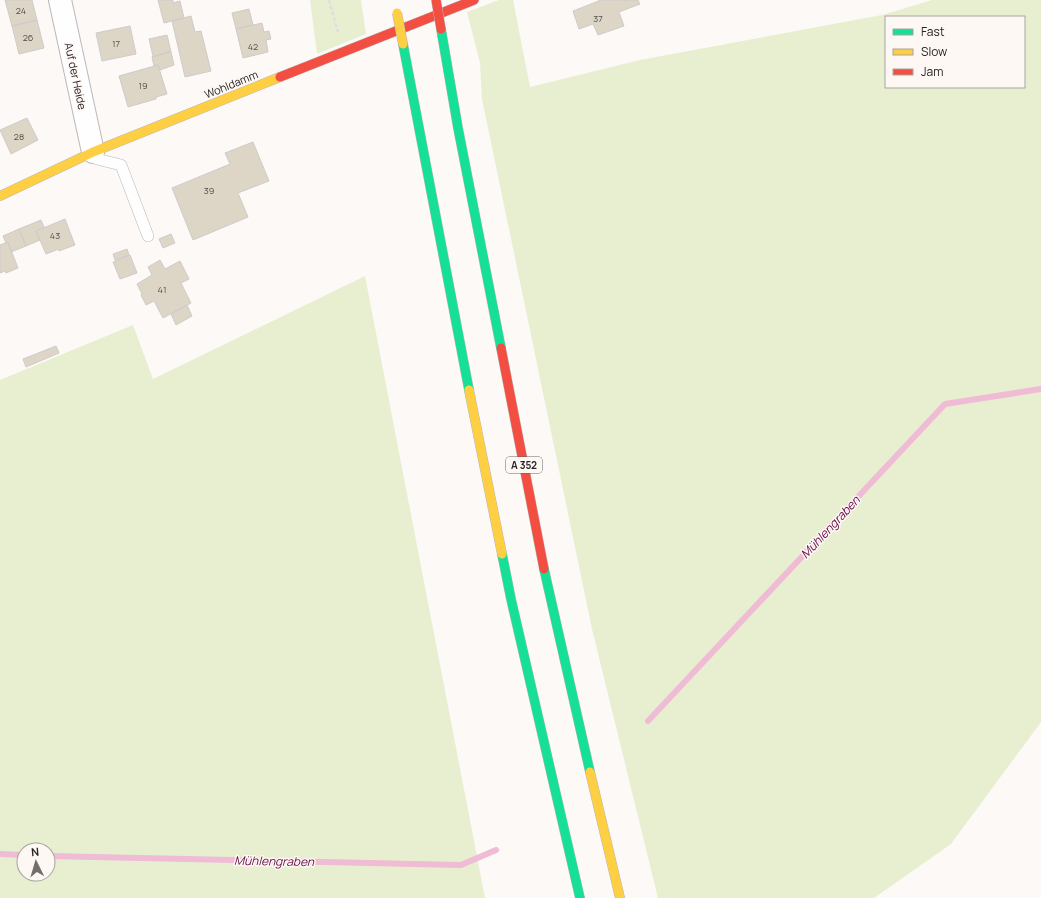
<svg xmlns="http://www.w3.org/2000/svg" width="1041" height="898" font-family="Manrope,sans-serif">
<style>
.green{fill:#e8efd0;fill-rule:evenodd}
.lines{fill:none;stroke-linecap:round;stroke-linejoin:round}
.stream{stroke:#f0bbd5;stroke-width:6}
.building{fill:#ddd5c6;stroke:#ceccca}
.lane-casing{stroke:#bbb8b7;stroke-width:12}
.street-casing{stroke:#bbb8b7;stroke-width:24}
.fast-casing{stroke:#bbb8b7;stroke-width:10}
.slow-casing{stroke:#bbb8b7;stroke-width:10}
.jam-casing{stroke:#bbb8b7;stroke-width:10}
.path{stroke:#dfdede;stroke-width:2.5;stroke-dasharray:4 2;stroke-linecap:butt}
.lane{stroke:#fffefe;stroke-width:11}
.street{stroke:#fffefe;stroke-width:22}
.fast{stroke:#16e098;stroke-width:9}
.slow{stroke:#ffcf43;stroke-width:9}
.jam{stroke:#f24e42;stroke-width:9}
.slow-bridge-casing{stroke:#bbb8b7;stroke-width:10;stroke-linecap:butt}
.jam-bridge-casing{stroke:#bbb8b7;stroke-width:10;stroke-linecap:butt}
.slow-bridge{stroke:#ffcf43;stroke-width:9}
.jam-bridge{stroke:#f24e42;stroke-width:9}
.labels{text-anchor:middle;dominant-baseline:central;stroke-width:3;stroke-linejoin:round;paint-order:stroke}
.number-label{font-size:9px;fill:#54504c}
.shield{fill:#fef8f5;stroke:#686462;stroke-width:1}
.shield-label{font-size:10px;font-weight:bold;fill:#272423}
.street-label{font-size:11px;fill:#272423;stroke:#fef8f5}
.water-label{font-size:12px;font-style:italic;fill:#640b44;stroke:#fef8f5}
</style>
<rect width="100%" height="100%" fill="#fcf9f7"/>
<path class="green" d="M310,0H361L366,34L317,54Z
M499,0H513L530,87L640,60L882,15L932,0H1041V722L951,844L874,898H658L592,629L482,99L480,63L467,12ZM886,17H1024V87H886Z
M365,276L485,898H0V380L133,325L153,379ZM24,850H48V874H24Z"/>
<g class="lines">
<path class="stream" d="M648,721L945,404L1041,389
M0,854L24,855
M48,856L461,865L496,850"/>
</g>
<path class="building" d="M5,0H32L37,20L12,26Z
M158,0H173V3L180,1L184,18L164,23Z
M601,0H638L640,4L619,12L624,26L598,35L593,24L579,29L573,11Z
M249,9L253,25L236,29L232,13Z
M191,16L195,32L201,31L211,71L185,77L172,21Z
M37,20L44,48L19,54L12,26Z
M262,23L264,32L269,31L271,39L266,40L268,52L243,58L236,29Z
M130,26L136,54L102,61L96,33Z
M167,35L171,52L152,57L153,56L149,39Z
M168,52H171L174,65L160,70L158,65L154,66L152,57Z
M158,65L167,94L156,97V99L128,107L119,76Z
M27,118L38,140L11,154L0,130Z
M253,142L269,181L238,193L248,217L193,240L172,188L230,164L225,153Z
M65,219L75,245L59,251V249L46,254L36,231Z
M41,220L44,227L36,231L40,240L26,246L19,229Z
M19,229L26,246L11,252L8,242L6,243L3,236Z
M171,234L175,243L163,248L159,239Z
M8,242L18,268L6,273L5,271L0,273V245Z
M127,249L129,255L115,260L113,254Z
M130,255L137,273L120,279L113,262Z
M160,260L165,269L180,261L189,279L181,283L191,303L163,318L154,301L146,305L141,295L142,294L137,284L152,275L148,267Z
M187,305L192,316L176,325L171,314Z
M56,346L59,353L26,367L23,359Z"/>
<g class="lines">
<defs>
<path id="lane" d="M93,152L97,159L121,165L148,236"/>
<path id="street" d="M60,0L93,152"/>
<path id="fast" d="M441,29L458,128L501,348
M403,44L469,390
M502,554L511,599L580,898
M544,569L590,772"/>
<path id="slow" d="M0,196L93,152L280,77
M469,390L502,554
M590,772L620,898"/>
<path id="jam" d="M280,77L474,0
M501,348L544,569"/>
</defs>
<use href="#lane" class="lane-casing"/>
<use href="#street" class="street-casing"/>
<use href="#fast" class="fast-casing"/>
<use href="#slow" class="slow-casing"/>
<use href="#jam" class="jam-casing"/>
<path class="path" d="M329,0L338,32"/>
<use href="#lane" class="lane"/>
<use href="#street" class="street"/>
<use href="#fast" class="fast"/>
<use href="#slow" class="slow"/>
<use href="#jam" class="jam"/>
<defs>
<path id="slow-bridge" d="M397,13L403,44"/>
<path id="jam-bridge" d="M436,0L441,29"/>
</defs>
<use href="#slow-bridge" class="slow-bridge-casing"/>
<use href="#jam-bridge" class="jam-bridge-casing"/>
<use href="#slow-bridge" class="slow-bridge"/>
<use href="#jam-bridge" class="jam-bridge"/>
</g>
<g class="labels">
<g class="number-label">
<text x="21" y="10">24</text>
<text x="598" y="18">37</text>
<text x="28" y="37">26</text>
<text x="116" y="43">17</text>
<text x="253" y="46">42</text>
<text x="143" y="85">19</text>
<text x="19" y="136">28</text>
<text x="209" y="190">39</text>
<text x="55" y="235">43</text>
<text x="162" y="289">41</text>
</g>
<rect class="shield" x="506" y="457" width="36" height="16" rx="3"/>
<g class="shield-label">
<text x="524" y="465">A 352</text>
</g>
<g class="street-label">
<text transform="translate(76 76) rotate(78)">Auf der Heide</text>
<text transform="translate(231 84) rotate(-22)">Wohldamm</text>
</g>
<g class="water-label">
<text transform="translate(830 527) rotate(-47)">Mühlengraben</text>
<text transform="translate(274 861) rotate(1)">Mühlengraben</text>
</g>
</g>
<rect x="885" y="16" width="140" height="72" fill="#fef8f5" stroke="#a8a3a1"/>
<rect x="893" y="29" width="20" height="6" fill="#16e098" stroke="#a8a3a1"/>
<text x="921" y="36" font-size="12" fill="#272423">Fast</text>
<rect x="893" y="49" width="20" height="6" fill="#ffcf43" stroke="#a8a3a1"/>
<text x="921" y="56" font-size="12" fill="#272423">Slow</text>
<rect x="893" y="69" width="20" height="6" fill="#f24e42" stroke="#a8a3a1"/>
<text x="921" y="76" font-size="12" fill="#272423">Jam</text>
<g transform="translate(36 862) rotate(355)"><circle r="19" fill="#fef8f5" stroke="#a8a3a1"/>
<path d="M0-3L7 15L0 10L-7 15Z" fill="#726f6d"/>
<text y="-6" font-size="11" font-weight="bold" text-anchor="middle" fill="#272423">N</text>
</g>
</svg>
